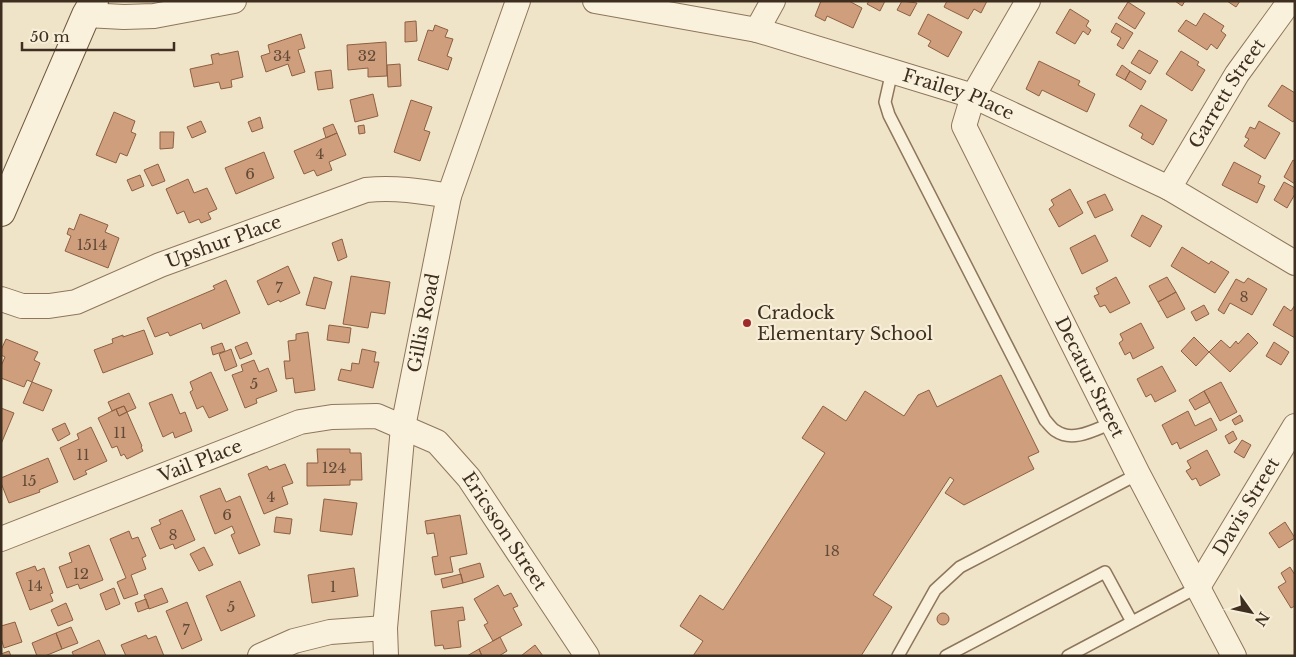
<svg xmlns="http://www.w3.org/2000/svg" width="1296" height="657" font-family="'Libre Baskerville',serif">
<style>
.building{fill:#cf9f7d;stroke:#8d5f41}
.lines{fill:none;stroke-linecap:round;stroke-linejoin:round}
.service-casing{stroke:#8d765c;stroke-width:14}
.minor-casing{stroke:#8d765c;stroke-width:26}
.secondary-casing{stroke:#6f573f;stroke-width:30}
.service{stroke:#faf1dc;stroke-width:11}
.minor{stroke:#faf1dc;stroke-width:24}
.secondary{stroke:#faf1dc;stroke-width:28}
.poi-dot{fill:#9e2a2b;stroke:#f7eed8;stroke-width:2}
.labels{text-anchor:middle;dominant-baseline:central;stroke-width:4.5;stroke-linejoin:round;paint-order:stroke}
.number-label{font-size:15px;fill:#624a37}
.street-label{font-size:18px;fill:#3d2e20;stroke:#f7eed8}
.poi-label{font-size:18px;fill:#3d2e20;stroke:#f7eed8;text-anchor:start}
</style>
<rect width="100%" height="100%" fill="#f0e4c8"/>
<path class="building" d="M821,1H849L862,8L853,28L827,16L825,21L815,16Z
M869,1H885L880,11L867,4Z
M902,1L917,3L910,16L897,10Z
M947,1H987L981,13L974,9L968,19L944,7Z
M1175,1H1185L1182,6Z
M1227,1H1240L1236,7Z
M1128,2L1145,13L1135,29L1118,18Z
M1070,9L1089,21L1086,26L1091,30L1088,35L1083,31L1075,44L1056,33Z
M1204,13L1224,26L1221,31L1226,35L1217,49L1211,44L1207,50L1178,31L1186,20L1196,26Z
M928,14L962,32L948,57L928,46L931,41L918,34Z
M416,21L417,41L405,42V22Z
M1116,23L1133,33L1123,49L1117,45L1121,38L1111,32Z
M435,25L448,30L445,37L453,39L447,56L452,58L448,70L418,60L428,30L433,31Z
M301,34L305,48L298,50L305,72L292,76L288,64L266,72L261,56L270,53L268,45Z
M386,42L387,76L368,77V68L348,70L347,45Z
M1139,50L1158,61L1150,74L1131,63Z
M238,51L243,77L231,80L232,87L221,89L219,82L194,87L190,69L213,64L211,55L219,53V55Z
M1181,51L1199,62L1197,65L1205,70L1192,91L1166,74Z
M1039,61L1080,81L1078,85L1095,94L1087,112L1042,90L1039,96L1026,89Z
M400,64L401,86L388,87L387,65Z
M1122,65L1130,71L1125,80L1116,75Z
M331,70L333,88L318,90L315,72Z
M1130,71L1146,81L1141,90L1125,80Z
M1282,85L1295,93V119L1293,122L1268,106Z
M373,94L378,116L355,122L350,100Z
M411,100L432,107L424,130L430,132L420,161L394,152Z
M1141,105L1167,120L1153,145L1141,138L1143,134L1129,126Z
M114,112L135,121L131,132L136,134L127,156L120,153L116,163L96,155Z
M260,117L263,128L252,132L248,122Z
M201,121L206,132L192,138L187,127Z
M1259,121L1280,133L1265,159L1244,146L1249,139L1245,137L1250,127L1255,129Z
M333,124L337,133L326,138L323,128Z
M364,125L365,133L359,134L358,126Z
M160,132H174L173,148L160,149Z
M337,133L346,155L329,162L332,170L317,176L314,170L304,174L294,151Z
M264,152L274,178L236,194L225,168Z
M1293,160L1295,161V184L1284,177Z
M1234,162L1261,176L1258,183L1265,186L1257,203L1222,185Z
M158,164L165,181L152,186L144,170Z
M140,175L144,186L132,191L127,180Z
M188,179L194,193L207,188L217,209L208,213L211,219L201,223L199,219L189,223L184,211L177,214L166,189Z
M1284,182L1295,188V194L1287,208L1274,200Z
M1070,189L1083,213L1059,227L1049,209L1054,205L1051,200Z
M1105,194L1113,210L1095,218L1087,202Z
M80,214L108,225L105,232L119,238L108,268L65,251L71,236L67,234L69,228L74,230Z
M1142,215L1162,226L1150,247L1131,236Z
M1095,235L1108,261L1082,274L1070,248Z
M342,239L347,257L338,261L332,243Z
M1182,247L1209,264L1211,261L1229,272L1215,293L1171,266Z
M288,266L300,293L280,302L279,300L268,305L257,281Z
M351,276L390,282L385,314L371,312L368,328L343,324Z
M314,277L332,282L325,309L306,305Z
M1116,277L1130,303L1110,313L1105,305L1100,307L1094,296L1099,294L1096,288Z
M1167,277L1176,292L1158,302L1149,286Z
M1248,278L1267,289L1252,315L1230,303L1224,314L1218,310L1236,279L1244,283Z
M226,280L240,313L203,329L201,323L170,336L168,332L155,337L147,318L215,289L213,286Z
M1176,292L1185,309L1167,318L1158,302Z
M1204,305L1209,314L1196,321L1191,312Z
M1295,305V338L1273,325L1284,306L1291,311Z
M1141,323L1154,348L1133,359L1130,352L1125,355L1119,343L1123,340L1120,334Z
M329,325L351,328L349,343L327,340Z
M144,330L153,354L103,373L94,350L113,343L112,339L123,335V337Z
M308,332L315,390L295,393L293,378L286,379L284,361H290L288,341L296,340V334Z
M1248,333L1258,343L1230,372L1209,352L1221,340L1230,348L1236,341L1238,344Z
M1194,337L1209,352L1196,366L1181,351Z
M6,339L38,352L34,360L40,363L32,382L27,380L24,387L1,378V366L5,357L1,355V350Z
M247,342L252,354L240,359L235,347Z
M1274,342L1289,352L1281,365L1266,356Z
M222,343L225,351L213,355L211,347Z
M231,349L237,366L225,371L219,354Z
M362,349L376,352L374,362H379L373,388L338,380L341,369L351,371L352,363L359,364Z
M254,360L259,372L268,368L277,391L256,399L257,403L245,408L232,375L243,371L241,365Z
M1162,366L1176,391L1155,402L1151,394L1146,397L1137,379Z
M211,372L228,410L209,418L203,406L197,409L190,392L193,390L190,382Z
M1001,375L1039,452L1028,457L1034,469L964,505L945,493L954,480L950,477L873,595L892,607L861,656H693L703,641L680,626L700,595L723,610L825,453L802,438L823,406L846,421L865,391L904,416L918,395L929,390L937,407Z
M32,382L52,390L43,411L23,403Z
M1221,382L1237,412L1220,421L1204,391Z
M1204,391L1210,402L1195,410L1189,400Z
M129,393L136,408L127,412L124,406L112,411L108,402Z
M172,394L180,414L185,412L192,431L175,438L173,432L163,437L149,403Z
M124,406L127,412L119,416L116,409Z
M1,408L14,413L1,444Z
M116,409L119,416L127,412L142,446L141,447L143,451L127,459L124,454L121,456L117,446L112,448L98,418Z
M1188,411L1195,426L1211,418L1217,430L1180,449L1177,442L1172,445L1162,425Z
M1240,415L1243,421L1235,425L1232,420Z
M65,423L70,434L58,441L52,429Z
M91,427L107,461L85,471L87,474L74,480L60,448L79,439L77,434Z
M1233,431L1237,439L1229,444L1225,436Z
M1242,440L1251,445L1244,458L1234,452Z
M317,449H350V453H361L362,480H350V485L307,486V463H318Z
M1207,450L1220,475L1200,486L1196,478L1192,480L1186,471L1191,468L1187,461Z
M48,458L58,482L39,490L40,492L9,503L1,483V478Z
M285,464L293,483L282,487L288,504L264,514L248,474L267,466L269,470Z
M220,488L226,502L240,496L260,545L239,554L231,535L235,533L232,526L215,534L200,496Z
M324,499L357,503L352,535L320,531Z
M182,510L195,540L175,549L173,544L160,549L151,528L161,524L159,520Z
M460,515L467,554L450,557L453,572L435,575L432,557L438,556L434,533L427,534L425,521Z
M276,517L292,519L290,534L274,532Z
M1285,522L1295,538L1279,548L1269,533Z
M129,531L132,539L138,537L146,556L142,558L146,569L131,575L138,594L124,599L117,582L126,578L110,539Z
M89,545L103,580L80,589L78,584L67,588L59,567L72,562L69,553Z
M204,547L213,565L199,571L190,554Z
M480,563L484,577L463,583L459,569Z
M35,566L37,571L44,568L53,593L50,594L53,601L30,610L16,573Z
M1290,567L1295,575V606L1291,608L1278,587L1286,582L1281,573Z
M354,568L358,596L312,603L308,575Z
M461,574L463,583L443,588L441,579Z
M240,581L255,616L221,631L206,596Z
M498,585L504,596L511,593L518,606L513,608L522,625L493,641L484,625L488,623L474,599Z
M114,588L120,604L106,610L100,594Z
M162,588L168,602L149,609L144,595Z
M146,599L149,608L138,612L135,603Z
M187,602L202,640L182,649L166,611Z
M66,603L73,620L58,626L51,610Z
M463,607L465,620L458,621L461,647L444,649L443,645L435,646L431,611Z
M937 619a6 6 0 1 1 12 0a6 6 0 1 1-12 0Z
M15,622L22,642L4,648L1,638V626Z
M71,627L78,643L62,649L56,633Z
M56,633L62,649L45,656H37L32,643Z
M146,635L148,639L156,636L164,656H126L121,645Z
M500,637L507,651L499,656H482L479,649Z
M99,640L106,656H74L72,652Z
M535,645L543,656H521L526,652Z
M479,649L482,656H467Z
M9,651L11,656H1V654Z"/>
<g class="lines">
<defs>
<path id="service" d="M892,71L885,102L889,115L1045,420C1048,423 1052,429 1056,431C1073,443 1096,429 1112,423
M898,656L935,590L960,567L1138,474
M946,656L1105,572L1132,622
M1068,656L1198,587"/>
<g id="minor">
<path id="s1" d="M595,1L757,30L973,96L1169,188L1295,263"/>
<path id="s2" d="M1028,1L973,96L964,126L1138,474L1234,656"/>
<path d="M86,15L124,17L154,16L234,1"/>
<path d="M757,30L773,1"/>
<path id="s3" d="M1169,188L1237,74L1290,1"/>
<path id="s4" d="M1,299L22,306H49L76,302L160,265L366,190C394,187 421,191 449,196"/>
<path id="s5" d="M1,539L300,422L332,417L377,416L437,442L469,478L587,656"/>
<path id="s6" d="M1198,587L1295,426"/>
<path d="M260,656L294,641L330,632L385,628"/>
<path id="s7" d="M386,656L385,628L403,427L449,196L518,1"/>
</g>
<path id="secondary" d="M1,212L86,15L94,1"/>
</defs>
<use href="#service" class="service-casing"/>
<use href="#minor" class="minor-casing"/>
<use href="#secondary" class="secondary-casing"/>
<use href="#service" class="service"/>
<use href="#minor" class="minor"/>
<use href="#secondary" class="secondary"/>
</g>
<circle class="poi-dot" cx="747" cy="323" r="5"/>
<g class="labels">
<g class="number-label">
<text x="282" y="55">34</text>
<text x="367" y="55">32</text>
<text x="320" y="153">4</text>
<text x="250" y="173">6</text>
<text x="92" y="244">1514</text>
<text x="279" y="287">7</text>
<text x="1244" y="296">8</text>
<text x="254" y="383">5</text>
<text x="120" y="432">11</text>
<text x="83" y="454">11</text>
<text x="334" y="467">124</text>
<text x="29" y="480">15</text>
<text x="271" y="496">4</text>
<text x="227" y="514">6</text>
<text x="173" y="534">8</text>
<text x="832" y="550">18</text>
<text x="81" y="573">12</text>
<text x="35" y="585">14</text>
<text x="333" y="586">1</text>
<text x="231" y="606">5</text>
<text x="186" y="629">7</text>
</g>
<g class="street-label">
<text stroke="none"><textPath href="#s3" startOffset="111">Garrett Street</textPath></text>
<text stroke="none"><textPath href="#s1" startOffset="376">Frailey Place</textPath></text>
<text stroke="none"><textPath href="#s4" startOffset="236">Upshur Place</textPath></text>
<text stroke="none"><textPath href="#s7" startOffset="336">Gillis Road</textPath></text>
<text stroke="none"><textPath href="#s2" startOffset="422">Decatur Street</textPath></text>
<text stroke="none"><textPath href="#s5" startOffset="214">Vail Place</textPath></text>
<text stroke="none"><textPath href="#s6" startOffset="94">Davis Street</textPath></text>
<text stroke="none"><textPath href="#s5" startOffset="576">Ericsson Street</textPath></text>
</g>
<g class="poi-label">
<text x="757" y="313">Cradock<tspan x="757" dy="21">Elementary School</tspan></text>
</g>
</g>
<rect width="1296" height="657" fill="none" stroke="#3d2e20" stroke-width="5"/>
<g transform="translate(1251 612) rotate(123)" stroke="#f7eed8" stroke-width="4" paint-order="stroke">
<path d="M0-4L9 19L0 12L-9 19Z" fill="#3d2e20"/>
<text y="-8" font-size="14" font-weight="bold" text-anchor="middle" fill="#3d2e20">N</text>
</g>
<path d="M22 42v8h152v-8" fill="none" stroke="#3d2e20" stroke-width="2.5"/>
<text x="30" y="42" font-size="15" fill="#3d2e20" stroke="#f7eed8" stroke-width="4" paint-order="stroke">50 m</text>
</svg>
